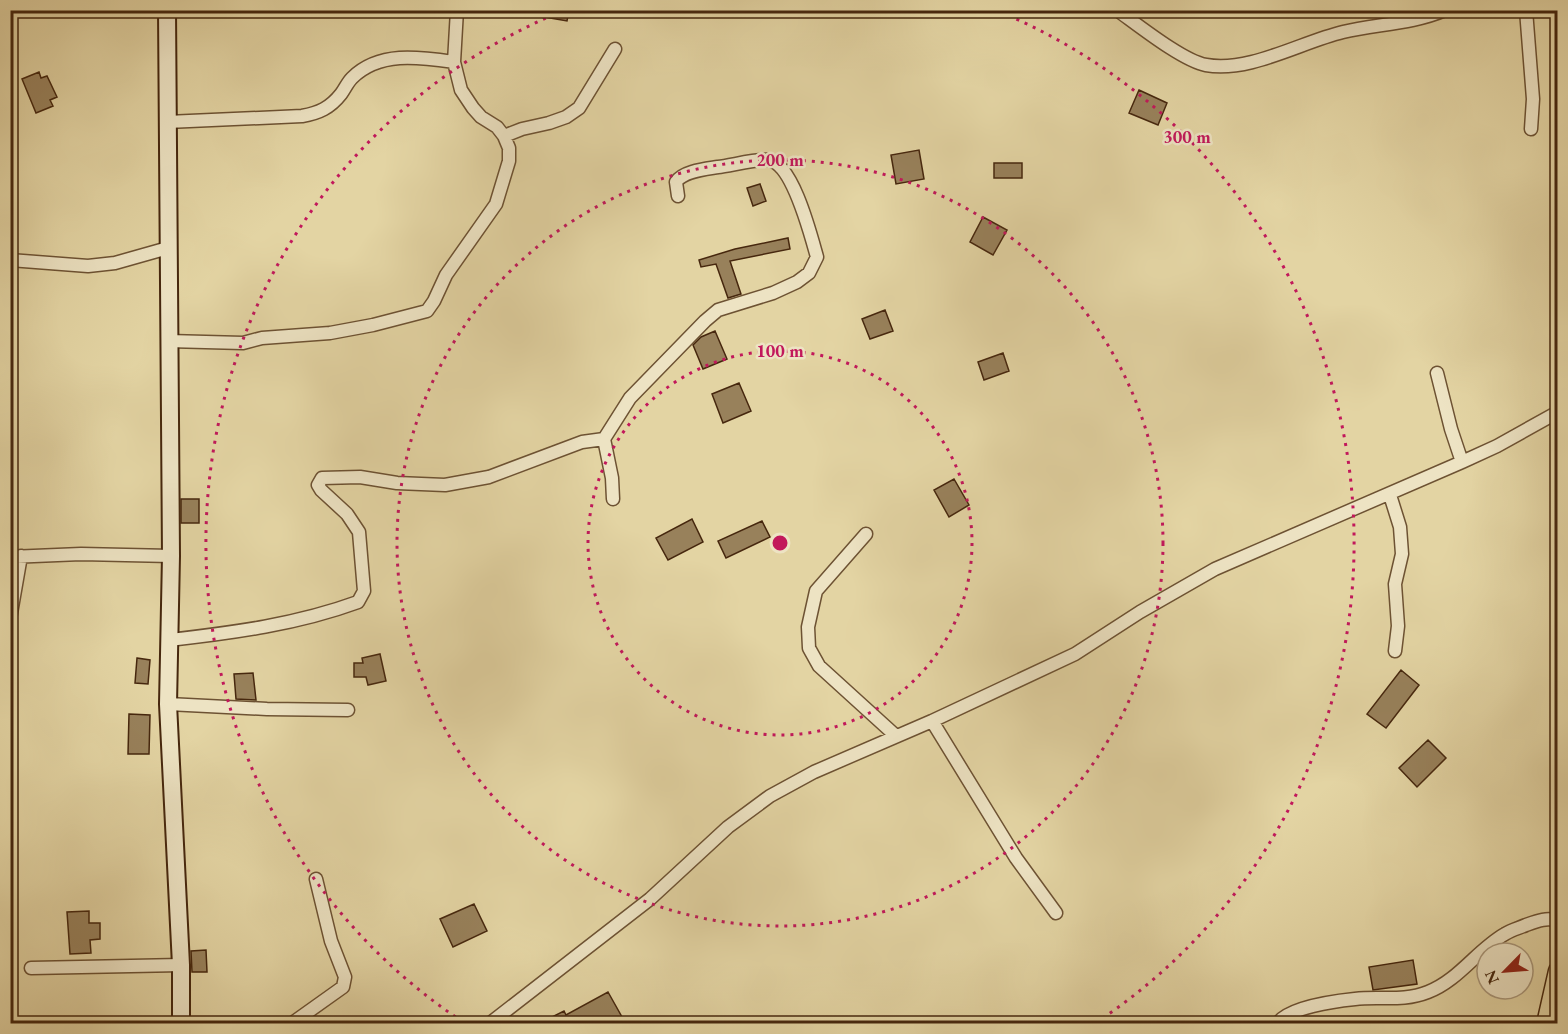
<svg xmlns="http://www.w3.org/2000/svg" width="1568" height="1034" font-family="'EB Garamond',serif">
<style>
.building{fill:#98815b;stroke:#46270e;stroke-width:1.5}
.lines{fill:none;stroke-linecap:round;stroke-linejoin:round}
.street-casing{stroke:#6d5233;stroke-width:15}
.secondary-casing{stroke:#46270e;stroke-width:20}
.primary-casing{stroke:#46270e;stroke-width:21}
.street{stroke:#ede3c3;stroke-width:12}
.secondary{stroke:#ede3c3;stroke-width:16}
.primary{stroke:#e3d4a3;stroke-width:18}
.ring{fill:none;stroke:#c2185b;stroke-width:3;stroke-dasharray:3 6}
.centre{fill:#c2185b;stroke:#ede3c3;stroke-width:3}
.ring-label{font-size:18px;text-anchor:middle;font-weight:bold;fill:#c2185b;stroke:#ede3c3;stroke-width:5;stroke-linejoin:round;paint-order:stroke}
</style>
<rect width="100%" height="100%" fill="#e3d4a3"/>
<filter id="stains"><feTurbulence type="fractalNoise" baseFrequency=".00333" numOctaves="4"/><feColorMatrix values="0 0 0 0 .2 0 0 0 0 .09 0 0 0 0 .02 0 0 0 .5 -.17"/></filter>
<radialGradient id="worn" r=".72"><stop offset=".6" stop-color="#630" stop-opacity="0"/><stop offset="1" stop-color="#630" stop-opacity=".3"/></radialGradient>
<path class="building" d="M539,10H569L567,21L539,16Z
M39,72L41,78L47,76L57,97L50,100L53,106L36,113L22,79Z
M1139,90L1167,103L1158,125L1129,113Z
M919,150L924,179L896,184L891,155Z
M994,163H1022V178H994Z
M760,184L766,201L753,206L747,188Z
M983,217L1007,230L993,255L970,242Z
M788,238L790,249L730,261L741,294L728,298L716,264L701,267L699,260L735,249Z
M885,310L893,331L870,339L862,319Z
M715,331L727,359L703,369L693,345L701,337Z
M1003,353L1009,371L984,380L978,362Z
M739,383L751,411L723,423L712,394Z
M954,479L969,505L949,517L934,490Z
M181,499H199V523H181Z
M692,519L703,542L668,560L656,538Z
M762,521L770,537L726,558L718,541Z
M380,654L386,681L368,685L366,677H354V663H363L362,658Z
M137,658L150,660L148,684L135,683Z
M1401,670L1419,685L1386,728L1367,714Z
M253,673L256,700L236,699L234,674Z
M129,714L150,715L149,754H128Z
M1428,740L1446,758L1417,787L1399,768Z
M474,904L487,931L453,947L440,919Z
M89,911V923H100V939L90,940L91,953L70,954L67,912Z
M206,950L207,972H192L191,951Z
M1413,960L1417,984L1373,990L1369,967Z
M608,992L622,1017L611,1023H540L564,1011L566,1015Z"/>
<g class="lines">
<defs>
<path id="street" d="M1117,10C1138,25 1183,61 1206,65C1249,73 1301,42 1343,32C1377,24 1412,24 1445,10
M1526,10L1533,99L1531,129
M167,122L302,116C319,113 330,108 341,94C345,89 347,83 352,78C379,51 419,57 454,62
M504,136L522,129L549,123L566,117L579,108L615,49
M10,260L88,266L115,263L168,248
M168,341L243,343L262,338L330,333L373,325L427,311L434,301L446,275L496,204L509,161V148L504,136L497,127L481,117L473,108L461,90L454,62L457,10
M1437,373L1451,429L1462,462
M1390,495L1400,527L1402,554L1395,584L1398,626L1395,651
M613,499L612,478L604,439L630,398L705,321L718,310L773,293L797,282L809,273L817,257C811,236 793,164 769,160C760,158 729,166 718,167C706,169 683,171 676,182L678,196
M866,534L816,591L808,627L809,648L819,666L896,736
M10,557L81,554L171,556
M10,619L21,556
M169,640C233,633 298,624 358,602L364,591L359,532L347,514L321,490L318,485L322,478L360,477L397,483L445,485L489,477L582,442L604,439
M168,704L267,709L348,710
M932,721L1016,858L1056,913
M31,968L181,965
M291,1024L343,987L345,977L331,941L316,879
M489,1024L650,899L728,827L770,796L814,772L932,721L1075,654L1140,612L1215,569L1462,462L1497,446L1558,412
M1277,1024C1288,1007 1336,1001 1355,999C1380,996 1403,1002 1428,992C1459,980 1477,950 1505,934C1511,930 1519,928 1526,925C1537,921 1547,917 1558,921"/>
<path id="secondary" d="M167,10L171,556L168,704L181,965V1024"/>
<path id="primary" d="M1546,1024L1558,971"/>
</defs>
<use href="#street" class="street-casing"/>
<use href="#secondary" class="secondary-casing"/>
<use href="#primary" class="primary-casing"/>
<use href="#street" class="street"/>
<use href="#secondary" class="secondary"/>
<use href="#primary" class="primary"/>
</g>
<g class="ring">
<circle cx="780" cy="543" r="192"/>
<circle cx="780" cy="543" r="383"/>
<path d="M463 1022A575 575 0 0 1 560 12M1000 12A575 575 0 0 1 1097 1022"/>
</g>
<circle cx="780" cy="543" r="9" class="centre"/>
<g class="ring-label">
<text x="1187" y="143">300 m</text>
<text x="780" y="166">200 m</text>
<text x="780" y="357">100 m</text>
</g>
<rect width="1568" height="1034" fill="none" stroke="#e3d4a3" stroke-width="36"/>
<rect x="12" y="12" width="1544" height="1010" fill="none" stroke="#46270e" stroke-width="3"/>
<rect x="18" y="18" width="1532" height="998" fill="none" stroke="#46270e" stroke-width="1.5"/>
<g transform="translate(1505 971) rotate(245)"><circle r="28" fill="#ede3c3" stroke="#aa987b" stroke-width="1.5"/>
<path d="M0-4.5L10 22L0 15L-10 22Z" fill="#8f2418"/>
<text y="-9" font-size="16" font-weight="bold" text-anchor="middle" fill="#46270e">N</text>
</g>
<rect width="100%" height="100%" filter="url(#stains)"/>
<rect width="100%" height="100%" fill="url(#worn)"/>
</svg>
